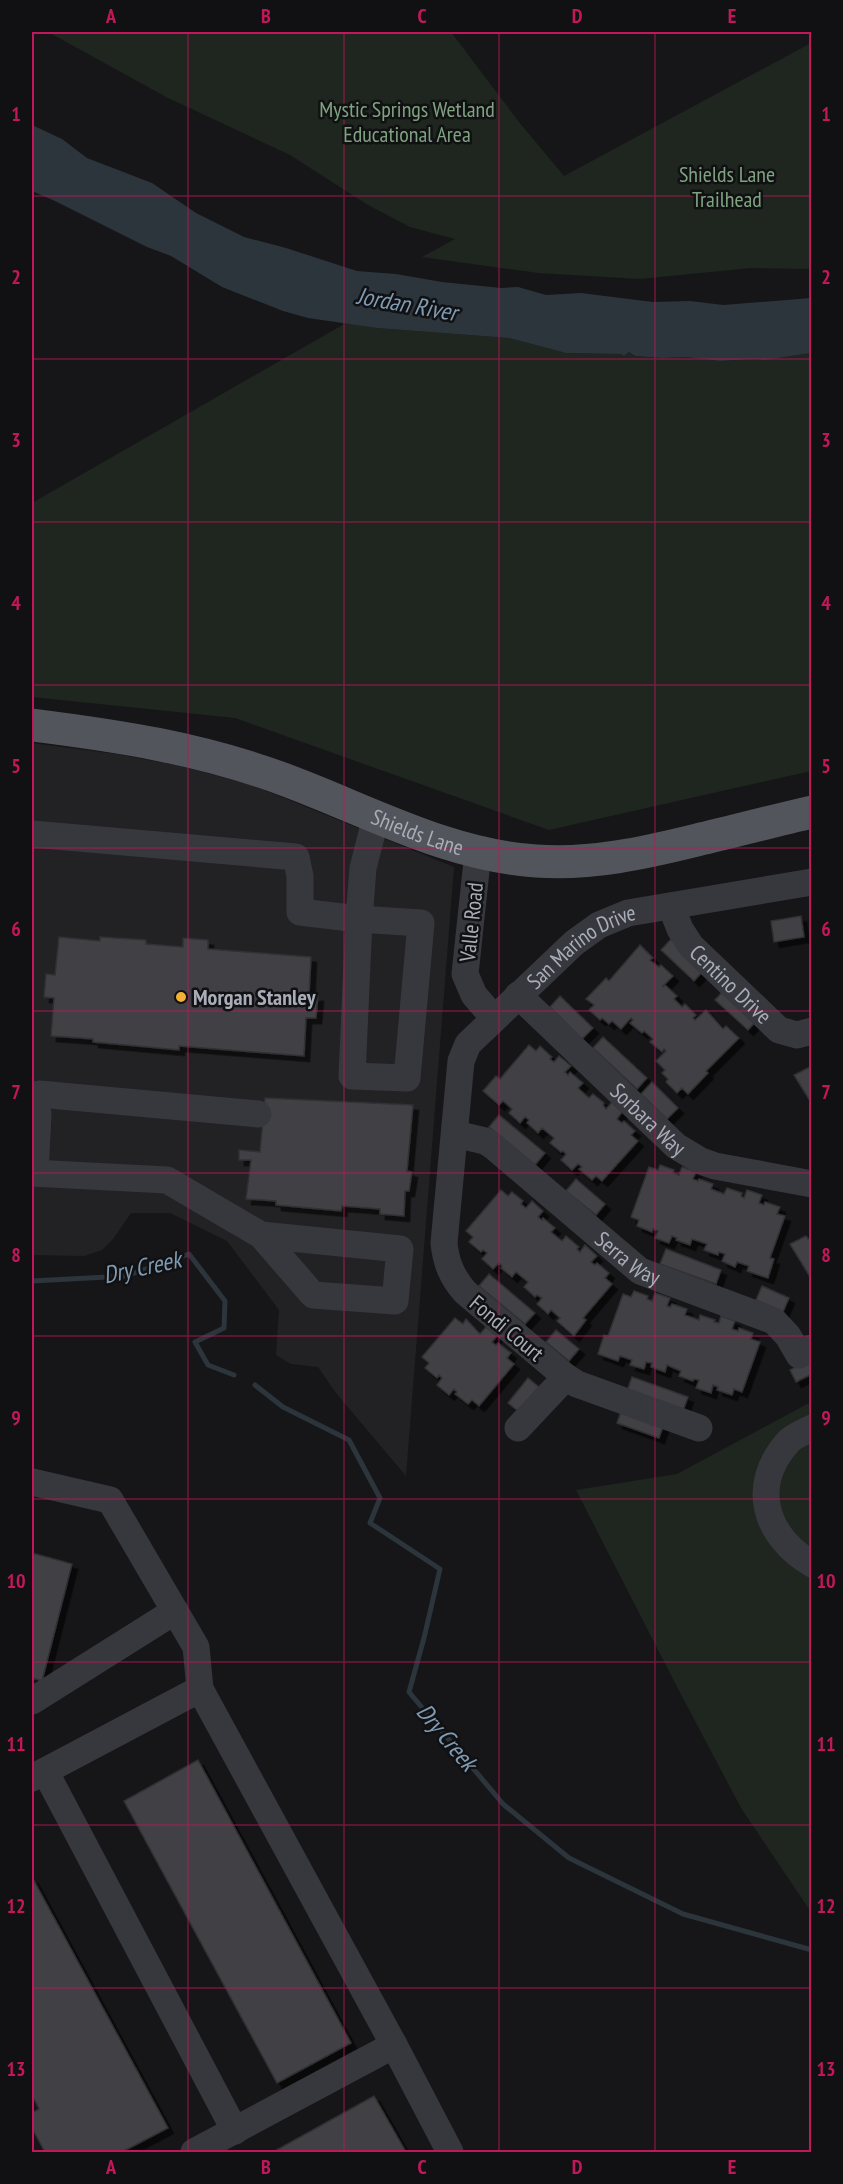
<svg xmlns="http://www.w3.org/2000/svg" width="843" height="2184" font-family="'PT Sans Narrow',sans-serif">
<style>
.built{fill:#222225}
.green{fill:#1e261f}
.water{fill:#2c353c}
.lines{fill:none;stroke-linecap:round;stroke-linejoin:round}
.stream{stroke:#2c353c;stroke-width:5}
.building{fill:#404145;stroke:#303034;stroke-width:1.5;filter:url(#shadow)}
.minor{stroke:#37383d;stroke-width:27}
.major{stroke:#53555c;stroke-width:33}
.grid{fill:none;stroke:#c2185b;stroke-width:1.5;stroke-opacity:0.55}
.poi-dot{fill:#f2b134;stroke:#111113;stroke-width:2}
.labels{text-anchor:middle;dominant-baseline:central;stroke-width:5;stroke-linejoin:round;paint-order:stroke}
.park-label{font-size:22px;fill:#7fa381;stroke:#111113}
.street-label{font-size:22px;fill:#a8adb8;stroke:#111113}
.poi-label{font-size:22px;font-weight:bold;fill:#a8adb8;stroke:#111113;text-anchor:start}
.water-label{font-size:24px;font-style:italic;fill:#7f9bb3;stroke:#111113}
.neatline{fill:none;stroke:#c2185b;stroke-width:2}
.grid-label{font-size:20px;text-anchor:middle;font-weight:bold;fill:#c2185b}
</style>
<defs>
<filter id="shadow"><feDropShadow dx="5.5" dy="5.5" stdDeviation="0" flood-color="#0009"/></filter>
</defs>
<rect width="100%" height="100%" fill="#161618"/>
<path class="built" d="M32,743L116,754L181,766L252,785L454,867L406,1476L336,1393L318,1367L291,1364L276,1355L279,1310L227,1241L170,1213H131L113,1239L102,1250L84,1256L32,1255Z"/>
<path class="green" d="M48,32H451L519,122L564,176L811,43V269L751,268L640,279L538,273L422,257L455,239L410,227L368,205L290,155L168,98Z
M346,323L377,328L509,338L566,353L621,354L624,356L629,352L635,356L662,358L686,357L720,361L756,359L765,360L811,353V771L549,830L235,718L32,697V503Z
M811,1402V1912L741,1808L674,1681L576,1490L677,1474Z"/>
<path class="water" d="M32,125L62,139L87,158L152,183L196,213L244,237L286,248L357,271L396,274L442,282L501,288L518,287L546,295L581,293L653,302L690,301L723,305L811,298V353L765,360L756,359L720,361L686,357L662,358L635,356L629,352L624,356L621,354L566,353L509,338L377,328L308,318L283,311L222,287L171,256L147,247L55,201L32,191Z"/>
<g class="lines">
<path class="stream" d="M32,1281L126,1276L189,1254L225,1301L224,1328L195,1342L208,1365L234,1375
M255,1385L283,1407L349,1440L380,1498L370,1523L440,1569L424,1638L409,1692L503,1804L569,1858L683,1914L812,1950"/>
</g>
<path class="building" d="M801,916L804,937L774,942L771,921Z
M59,937L100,941V937L146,940V944L183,947V938L208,940V949L311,957L309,996H318L316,1018H306L304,1056L179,1046V1050L93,1042V1039L51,1036L54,998L44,997L46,974L55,975Z
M671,939L704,970L694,981L661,950Z
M640,945L653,958L650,960L659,967L661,965L673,976L662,987L665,985L677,996L674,999L682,1007L685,1004L696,1015L693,1018L695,1020L706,1010L723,1029L726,1026L739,1038L706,1071L708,1073L688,1094L682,1088L677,1093L666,1082L668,1079L662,1073L665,1070L656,1061L666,1051L664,1049L662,1052L650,1042L653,1039L644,1031L642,1033L630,1023L633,1020L631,1018L621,1029L612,1021L609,1024L602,1018L600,1020L589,1010L594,1005L586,999L606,978L609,981Z
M725,989L758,1019L748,1030L715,1000Z
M560,996L593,1028L582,1039L550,1007Z
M603,1037L647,1078L637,1089L593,1048Z
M529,1045L536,1051L540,1046L552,1057L550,1059L554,1062L559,1056L571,1066L565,1072L568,1075L570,1072L583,1083L578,1088L589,1098L593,1094L604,1103L603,1105L606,1109L612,1102L622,1112L617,1119L622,1123L624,1121L635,1131L631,1135L638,1141L602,1181L596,1176L592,1180L579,1169L582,1167L578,1164L572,1170L561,1160L566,1154L563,1151L561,1152L550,1143L554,1138L542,1128L538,1133L527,1123L529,1120L525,1117L520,1123L509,1113L512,1109L503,1101L499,1105L483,1091L496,1076L500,1079Z
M810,1067L812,1070V1104L794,1075Z
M652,1082L678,1108L667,1119L641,1094Z
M265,1098L413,1105L407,1171L412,1172L409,1191H405L404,1216L380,1214V1209L342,1206L341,1211L276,1205V1201L246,1199L251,1160H239V1150L260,1152Z
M499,1115L545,1153L535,1165L489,1127Z
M660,1165L674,1170L673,1173L679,1175L682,1167L696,1172L693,1179L698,1181L699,1179L713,1184L711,1189L724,1194L727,1188L742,1193L741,1196L744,1198L747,1190L762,1195L759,1203L764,1205L765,1202L780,1207L777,1214L785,1216L770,1258L774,1259L768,1278L747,1271L749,1266L737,1262L735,1267L722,1261L725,1254L719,1252L718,1255L704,1250L707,1244L692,1239L690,1245L676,1240L677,1238L672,1236L669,1243L655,1238L658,1231L653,1229L652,1232L637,1226L639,1220L631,1217L649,1167L658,1170Z
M576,1179L605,1204L596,1215L566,1191Z
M501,1190L508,1196L512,1192L523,1201L521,1204L526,1208L532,1201L543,1211L538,1217L542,1220L543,1218L555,1228L551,1232L562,1241L566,1236L579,1247L577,1249L580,1252L585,1245L597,1256L591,1262L595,1265L597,1263L609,1273L605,1278L612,1284L583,1318L586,1320L574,1336L557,1321L560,1318L551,1310L548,1314L537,1304L542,1298L537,1295L535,1297L524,1287L528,1282L516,1272L512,1277L501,1268L502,1266L499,1263L493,1269L482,1259L487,1253L483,1250L481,1252L469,1242L473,1237L466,1231Z
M806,1236L808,1239L812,1237V1280L790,1244Z
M666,1249L721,1270L716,1284L660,1264Z
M489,1274L535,1313L525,1324L479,1286Z
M762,1286L789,1298L783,1312L756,1300Z
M634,1291L648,1296L647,1299L652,1301L655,1293L670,1298L667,1306L670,1307L672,1304L687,1309L685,1315L699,1320L700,1315L715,1320L714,1322L719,1323L721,1316L735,1321L732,1329L738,1331L739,1328L753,1333L751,1339L760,1342L742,1392L734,1389L732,1395L717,1390L718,1387L713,1385L711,1393L696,1388L699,1380L694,1379L693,1381L679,1376L681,1371L667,1365L665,1372L651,1367L652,1363L646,1362L644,1369L630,1365L632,1360L620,1356L618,1361L598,1354L604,1335L608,1336L623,1294L631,1297Z
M455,1318L463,1324L466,1319L480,1334L486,1327L497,1336L492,1342L496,1345L498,1343L511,1353L507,1358L514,1364L479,1406L472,1400L468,1404L455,1394L457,1392L454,1389L449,1395L437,1385L442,1378L439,1375L437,1378L425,1368L429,1363L422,1357Z
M556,1330L579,1349L569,1361L546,1342Z
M812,1358V1374L796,1382L790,1370Z
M632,1377L688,1397L683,1411L627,1391Z
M528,1378L539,1387L519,1412L508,1403Z
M622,1409L664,1424L659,1438L617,1423Z
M32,1553L72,1564L42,1681L32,1678Z
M198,1760L351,2043L277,2083L124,1801Z
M32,1877L168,2128L122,2152H45L32,2128V2113L39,2109L32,2095Z
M374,2096L406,2152H273Z"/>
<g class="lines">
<g class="minor">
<path d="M32,834L296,857L300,876V912L359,919L363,868L376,817"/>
<path d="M478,852L465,974L474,995L494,1018"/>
<path id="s1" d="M671,906L680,929L691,946L779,1030L797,1035L812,1031"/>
<path d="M359,919L421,923L407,1078L352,1076Z"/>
<path id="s2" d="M518,995L676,1146L701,1161L715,1166L812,1184"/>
<path d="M39,1094L258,1114"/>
<path d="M32,1114H38L35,1173"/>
<path id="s3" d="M455,1134L485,1141L493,1146L640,1271L774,1321L788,1336L799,1355L812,1348"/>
<path d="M32,1173L167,1180L261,1235L400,1249L395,1301L313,1295L261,1235"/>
<path d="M518,1428L566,1377"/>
<path id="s4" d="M699,1428L577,1384L566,1377L465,1292C452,1277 446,1263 444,1243L461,1061L468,1044L574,943L599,925L628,913L812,882"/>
<path d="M812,1428C804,1432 793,1436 788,1442C749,1486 765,1536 812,1564"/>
<path d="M32,1482L110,1500L196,1647L200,1689"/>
<path d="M32,1701L175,1611"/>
<path d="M45,1771L235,2131"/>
<path d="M32,1778L200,1689L394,2045L450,2152"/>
<path d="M194,2152L394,2045"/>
</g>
<path class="major" id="s5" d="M32,725C119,736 199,748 283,779C367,810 446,855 536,861C591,865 644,853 697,840C735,831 773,821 812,812"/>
</g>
<path class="grid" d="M188,32V2152M344,32V2152M499,32V2152M655,32V2152M32,196H812M32,359H812M32,522H812M32,685H812M32,848H812M32,1011H812M32,1173H812M32,1336H812M32,1499H812M32,1662H812M32,1825H812M32,1988H812"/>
<circle class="poi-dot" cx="181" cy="997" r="6"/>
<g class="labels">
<g class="park-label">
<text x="407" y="109">Mystic Springs Wetland<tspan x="407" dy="25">Educational Area</tspan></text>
<text x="727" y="174">Shields Lane<tspan x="727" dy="25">Trailhead</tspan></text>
</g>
<g class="street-label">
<text stroke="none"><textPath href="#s5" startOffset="402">Shields Lane</textPath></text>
<text transform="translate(471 922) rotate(-84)">Valle Road</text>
<text stroke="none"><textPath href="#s4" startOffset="681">San Marino Drive</textPath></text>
<text stroke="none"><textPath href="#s1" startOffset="100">Centino Drive</textPath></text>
<text stroke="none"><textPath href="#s2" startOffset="180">Sorbara Way</textPath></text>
<text stroke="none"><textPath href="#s3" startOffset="216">Serra Way</textPath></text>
<text transform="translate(507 1328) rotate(40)">Fondi Court</text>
</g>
<g class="poi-label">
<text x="193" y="997">Morgan Stanley</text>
</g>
<g class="water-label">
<text transform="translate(407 304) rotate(10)">Jordan River</text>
<text transform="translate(142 1267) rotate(-12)">Dry Creek</text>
<text transform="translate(447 1737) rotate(50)">Dry Creek</text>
</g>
</g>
<rect width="843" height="2184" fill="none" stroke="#111113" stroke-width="66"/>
<rect x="33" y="33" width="777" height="2118" class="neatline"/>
<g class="grid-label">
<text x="111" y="23">A</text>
<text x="266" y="23">B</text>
<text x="422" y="23">C</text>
<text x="577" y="23">D</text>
<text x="732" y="23">E</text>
<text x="16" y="121">1</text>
<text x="826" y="121">1</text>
<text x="16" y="284">2</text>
<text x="826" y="284">2</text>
<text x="16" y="447">3</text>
<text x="826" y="447">3</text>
<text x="16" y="610">4</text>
<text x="826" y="610">4</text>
<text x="16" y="773">5</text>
<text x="826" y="773">5</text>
<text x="16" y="936">6</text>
<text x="826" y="936">6</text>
<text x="16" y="1099">7</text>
<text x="826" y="1099">7</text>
<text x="16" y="1262">8</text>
<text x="826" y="1262">8</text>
<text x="16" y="1425">9</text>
<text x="826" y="1425">9</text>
<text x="16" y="1588">10</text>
<text x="826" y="1588">10</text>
<text x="16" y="1751">11</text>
<text x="826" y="1751">11</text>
<text x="16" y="1913">12</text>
<text x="826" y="1913">12</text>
<text x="16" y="2076">13</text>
<text x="826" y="2076">13</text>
<text x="111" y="2174">A</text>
<text x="266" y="2174">B</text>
<text x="422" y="2174">C</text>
<text x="577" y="2174">D</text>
<text x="732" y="2174">E</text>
</g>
</svg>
